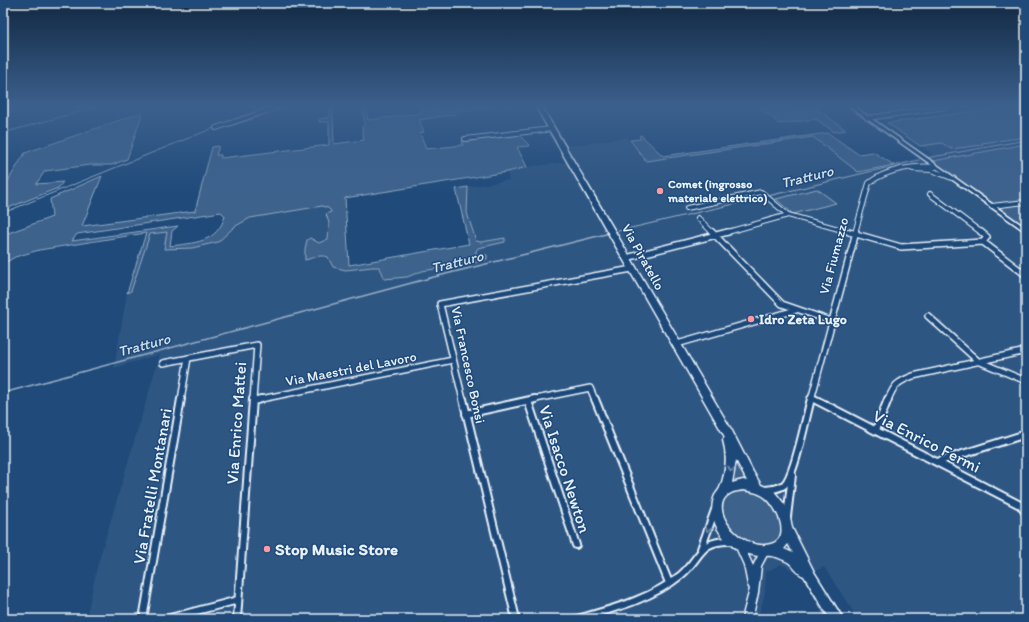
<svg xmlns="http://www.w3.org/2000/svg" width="1029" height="622" font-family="Itim,sans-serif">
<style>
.built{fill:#2e5683}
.green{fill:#3c628c;stroke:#92aac2;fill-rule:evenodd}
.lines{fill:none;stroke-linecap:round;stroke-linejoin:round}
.stream-far1{stroke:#9ab0c7;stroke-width:1}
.stream{stroke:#9ab0c7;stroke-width:1.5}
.minor-far2-casing{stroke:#e8f1f8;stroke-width:6}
.minor-far1-casing{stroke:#e8f1f8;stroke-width:8}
.minor-casing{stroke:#e8f1f8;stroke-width:10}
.tertiary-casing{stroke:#e8f1f8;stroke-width:3}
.primary-casing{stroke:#e8f1f8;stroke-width:3}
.minor-far2{stroke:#1f4a7a;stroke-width:4}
.minor-far1{stroke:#1f4a7a;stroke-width:5}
.minor{stroke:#1f4a7a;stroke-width:6}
.tertiary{fill:#1f4a7a;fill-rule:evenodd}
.primary{fill:#1f4a7a;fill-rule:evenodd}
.oneway{stroke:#6f8dac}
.poi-dot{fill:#ff9aa2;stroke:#1f4a7a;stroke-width:1.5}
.labels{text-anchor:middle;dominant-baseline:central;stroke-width:3;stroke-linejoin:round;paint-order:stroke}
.far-poi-label{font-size:12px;font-weight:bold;fill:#e8f1f8;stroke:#1f4a7a;text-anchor:start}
.street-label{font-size:14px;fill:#e8f1f8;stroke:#1f4a7a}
.poi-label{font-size:14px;font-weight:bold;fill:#e8f1f8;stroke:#1f4a7a;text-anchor:start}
.water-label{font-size:15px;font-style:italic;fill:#d4e1ec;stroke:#1f4a7a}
.near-street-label{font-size:17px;fill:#e8f1f8;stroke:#1f4a7a}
.near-poi-label{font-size:17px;font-weight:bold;fill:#e8f1f8;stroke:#1f4a7a;text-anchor:start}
</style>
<rect width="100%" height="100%" fill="#1f4a7a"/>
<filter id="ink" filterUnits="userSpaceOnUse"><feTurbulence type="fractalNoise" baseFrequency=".025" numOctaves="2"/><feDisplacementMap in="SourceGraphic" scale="8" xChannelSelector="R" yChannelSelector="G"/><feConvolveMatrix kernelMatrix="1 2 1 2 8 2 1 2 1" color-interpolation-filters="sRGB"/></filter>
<g filter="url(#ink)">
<path class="built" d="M627,137L646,161L813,137L858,172L894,165L932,154L920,146L942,143L982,144L981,143L1026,137V144L933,161L1023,225H1020L1026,230V619H858L824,567L803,576L781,564L766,572L765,593L758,619H86L97,567L160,354L114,368L127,293L131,291L149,234L167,232L164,249L217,242L234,227L250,218L322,206L328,208L331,211L327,216L329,223L328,239L319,243L310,238L307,240L305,249L316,257L320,255L328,257L333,267L346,270L372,267H379L382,272L415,274L422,271L474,263L475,251L478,248L505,242V238L481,242L476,241L467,213L468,187L509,180L507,172L527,167L568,162L558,142L564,141L567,146Z"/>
<path class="green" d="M362,107H366L368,120L421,113L420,107H426L427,111L462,107H492L455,111L456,114L419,120L424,132L420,133L426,149L463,145L462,141L519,135L530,146L517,147L527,167L507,172L345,198L349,265L469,244L456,189L468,187L467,213L476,241L481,242L505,238V242L478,248L476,251V255H487V259L474,263L422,271L407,277L384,279L382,272L379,267H372L346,270L333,267L328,257C320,254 313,258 305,260V249L307,240L310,238L319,243L328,239L329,223L326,214L331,212V211L328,208L322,206L250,218L234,227L218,242L192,248L164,249L167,232L150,234L131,291L127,293L146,233L39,250L15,257L3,264V235L52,217L50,199L102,176L82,226L195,211L212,147L219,146L216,155H221V158L329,145V122H319V119L330,117V109H333L334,144L364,140L362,127L365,124ZM221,212L225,216C217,243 194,243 170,246L172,231L178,226L72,241L77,234Z
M760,107H795L799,110L816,108L846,130L834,132L816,119L779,124Z
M1005,107H1018L1026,111V137L982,143V145L951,149L942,143L920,146L887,123Z
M143,112L127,159L112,165H90L45,171L36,184L63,182L58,188L3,210V189L25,153Z
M828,133L858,154L873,152L894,165L858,172L813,137L646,161L630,140L641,139L639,136L641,135L663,156Z
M1026,144V224L1023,225L933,161Z
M817,189L836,203L793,214L776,199Z
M735,452L750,481L738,480L730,482Z
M744,488L761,493L776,505L783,530L780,537L775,543L768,546L759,547L741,541L722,519L721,503L729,492Z
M814,570L845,619H827L803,576Z"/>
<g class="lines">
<path class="stream-far1" d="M244,117L270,107
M3,133L96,107
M927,158L1026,140
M768,196L919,160
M3,213L216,127
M614,232L764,197"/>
<path class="stream" d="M3,393L430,278L610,233"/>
<defs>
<path id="minor-far2" d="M867,118L946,107
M216,128L278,107
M465,139L552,129
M913,169L931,170L952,178
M930,194L982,233
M992,206L1026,202
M687,208L761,192L788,215
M698,218L713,233
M724,233L788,215L853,233
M855,233L869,183C887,169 914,165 936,167"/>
<path id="minor-far1" d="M712,232L782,304L831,321
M849,232L901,247L983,242L987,237L981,232
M983,242L1026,275
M626,258L728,232
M928,316L978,361L1026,381
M677,344L796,310
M163,363L257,345L253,400
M811,398L816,400
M181,400L188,358
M256,400L453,360
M463,400L440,304L632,269
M531,400L590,388L595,400
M811,400L856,232
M888,400C894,385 897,382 913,376L1026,351"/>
<path id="minor" d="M463,399L516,619
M595,399L669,583
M814,399L1020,505L1026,513
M253,401L261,399
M528,401L576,545
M466,414L535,399
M876,430L888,399
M937,462L1026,434
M766,490C772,489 779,489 784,485C795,476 806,416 811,399
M787,517L792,475
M701,549L715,510
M143,619L181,399
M166,619L238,600
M237,619L253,399
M577,619C612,609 652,599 681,575C702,557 698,540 732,541"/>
<path id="tertiary" d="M850,107H855L1026,228V232Z
M739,541L742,542L753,566L762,548L765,547L768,548L769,551L761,566L758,593L752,619H742L750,589L748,585L744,565L735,545L736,542Z"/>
<path id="primary" d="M536,107H542L732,431L753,472L761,485L773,490L785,505L790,517L792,528L814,572L843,619H830L804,576C797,574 794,566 788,562C784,560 775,556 771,556C765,555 759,557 753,555C728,551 706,523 714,498C715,494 718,492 720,488C726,472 728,457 723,440L725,437ZM736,460L747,481L743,480L732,483ZM743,490C751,491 760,493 766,498C777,507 792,538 771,544C742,553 704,507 731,493C734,491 739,491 743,490ZM788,544L793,553L784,549Z"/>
</defs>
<use href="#minor-far2" class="minor-far2-casing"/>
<use href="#minor-far1" class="minor-far1-casing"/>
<use href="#minor" class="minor-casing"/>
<use href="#tertiary" class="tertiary-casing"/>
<use href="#primary" class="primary-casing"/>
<use href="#minor-far2" class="minor-far2"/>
<use href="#minor-far1" class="minor-far1"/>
<use href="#minor" class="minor"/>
<use href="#tertiary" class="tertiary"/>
<use href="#primary" class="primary"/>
</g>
<defs><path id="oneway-chevron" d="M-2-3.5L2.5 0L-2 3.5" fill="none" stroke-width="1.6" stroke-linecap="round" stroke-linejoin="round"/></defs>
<g class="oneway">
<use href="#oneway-chevron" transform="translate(731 469) rotate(102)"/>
<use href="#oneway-chevron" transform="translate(708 529) rotate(110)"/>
</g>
</g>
<linearGradient id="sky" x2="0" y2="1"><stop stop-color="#112943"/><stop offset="0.55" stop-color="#3c608d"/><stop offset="1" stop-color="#3c608d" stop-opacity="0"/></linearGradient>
<rect width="1029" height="194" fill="url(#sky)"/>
<g class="poi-dot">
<circle cx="660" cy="191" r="4"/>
<circle cx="751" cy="319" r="4"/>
<circle cx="267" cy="549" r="4"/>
</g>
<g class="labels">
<g class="far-poi-label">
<text x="668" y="184">Comet (ingrosso<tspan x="668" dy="14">materiale elettrico)</tspan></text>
</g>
<g class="street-label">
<text transform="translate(834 256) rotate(-75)">Via Fiumazzo</text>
<text transform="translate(643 257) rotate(61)">Via Piratello</text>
<text transform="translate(468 365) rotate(78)">Via Francesco Bonsi</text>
<text transform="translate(351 369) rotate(-11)">Via Maestri del Lavoro</text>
</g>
<g class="poi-label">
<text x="759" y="319">Idro Zeta Lugo</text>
</g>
<g class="water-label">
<text transform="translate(807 177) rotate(-14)">Tratturo</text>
<text transform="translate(457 262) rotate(-14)">Tratturo</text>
<text transform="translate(144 345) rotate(-15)">Tratturo</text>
</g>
<g class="near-street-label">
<text transform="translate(236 423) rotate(-86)">Via Enrico Mattei</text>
<text transform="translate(927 441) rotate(27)">Via Enrico Fermi</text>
<text transform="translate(565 469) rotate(72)">Via Isacco Newton</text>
<text transform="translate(152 486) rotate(-80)">Via Fratelli Montanari</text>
</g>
<g class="near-poi-label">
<text x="275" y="549">Stop Music Store</text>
</g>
</g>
<rect width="1029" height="622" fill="none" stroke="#1f4a7a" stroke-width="16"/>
<rect x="8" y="8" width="1013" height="606" fill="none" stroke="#e8f1f8" stroke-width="1.5" filter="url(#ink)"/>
</svg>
